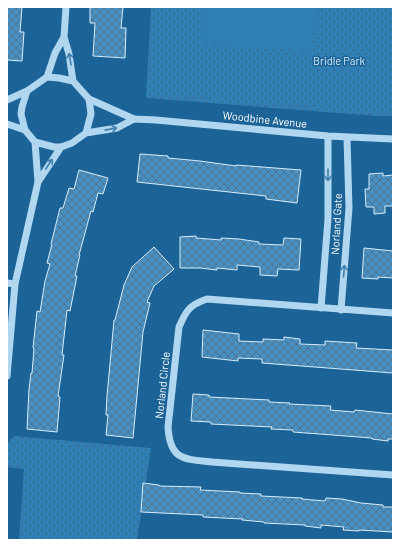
<svg xmlns="http://www.w3.org/2000/svg" width="400" height="547" font-family="Barlow,sans-serif">
<style>
.green{fill:url(#green-dots)}
.pitch{fill:#307fb4}
.building{fill:url(#building-cross-hatch);stroke:#d7edfb}
.lines{fill:none;stroke-linecap:round;stroke-linejoin:round}
.minor{stroke:#b0d6f0;stroke-width:7}
.oneway{stroke:#4180ad}
.labels{text-anchor:middle;dominant-baseline:central;stroke-width:3;stroke-linejoin:round;paint-order:stroke}
.park-label{font-size:11px;fill:#d7edfb;stroke:#1c6497}
.street-label{font-size:11px;fill:#fff;stroke:#1c6497}
</style>
<defs>
<pattern id="green-dots" width="8" height="8" patternUnits="userSpaceOnUse"><rect width="8" height="8" fill="#307fb4"/><path d="M2 2h.1M6 6h.1" fill="none" stroke="#3d6885" stroke-width="1.8" stroke-linecap="round"/></pattern>
<pattern id="building-cross-hatch" width="8" height="8" patternUnits="userSpaceOnUse"><rect width="8" height="8" fill="#498fbf"/><path d="M0 0l8 8M0 8l8-8" fill="none" stroke="#4a7491"/></pattern>
</defs>
<rect width="100%" height="100%" fill="#1c6497"/>
<path class="green" d="M151,7H393V116H377L146,98Z
M14,436L151,448L137,540H19L24,469L7,467V444Z"/>
<path class="pitch" d="M203,7H316L313,52L201,44Z"/>
<path class="building" d="M7,7H22L20,32H24L22,61L7,60Z
M90,7H123L121,28H126L125,58L93,56L95,23H90Z
M140,154L168,156V158L200,161L236,166V165L301,170L297,203L266,199V196L137,182Z
M79,170L108,178L103,194L98,193L93,212L91,211L79,255H80L75,276H77L70,311L67,310L62,355H64L58,396L60,397L57,432L27,429L29,389L31,373H32L34,349L33,348L37,311L40,312L45,281L50,264L47,263L52,244H51L60,208H63L69,188L74,189Z
M383,173V176L393,175V206H385V213L374,214V207H366L365,189H369V174Z
M196,236V238L221,240V238L239,239L259,242V244L283,245L284,238L301,239L299,270L278,269L277,276L260,275V267L237,265V270L217,268V270L200,268H180V237Z
M154,247L174,269L154,286L147,302L150,303L143,332L133,438L106,435L108,415H106L107,396L114,320H115L124,285L132,267Z
M364,248L393,251V278L378,277V279L362,278Z
M203,330L239,334V341L263,342V339L284,340V337L300,339V344L325,345V341L357,343L356,348L393,350V373L262,363V359L238,358V361L202,357Z
M193,394L209,395V397L269,400V402L290,403L289,404L331,406L330,410L354,412L355,410L393,414V439H388V441L372,439V438L293,432V430L271,429L272,427L211,424V422L191,421Z
M143,483L159,485V486L201,487L200,490L240,492V493L261,494V496L302,498V499L325,501L326,498L342,499L361,503L383,505V507H393V532L359,530V531L343,530L344,527L321,525V528L305,526V525L264,523V522L242,520L243,519L203,517V515L141,512Z"/>
<g class="lines">
<path class="minor" d="M66,7L64,37L69,54L73,81
M47,77L59,78L73,81L89,99L91,114L86,133L72,143L61,147H54L35,142L25,130L21,114L22,107L27,91Z
M47,77L55,53L64,37
M89,99L134,119L156,120L328,136L393,139
M7,100L27,91
M7,124L25,130
M86,133L117,128L134,119
M38,182L61,147
M7,283L15,284
M321,308L328,219V136
M341,310L349,208L347,138
M393,313L207,299C189,305 186,311 179,327L168,427C170,460 183,459 212,462L393,475
M7,376L15,284L38,182L35,142"/>
</g>
<defs><path id="oneway-shaft" d="M-6 0H5M1.5-3L5.5 0L1.5 3" fill="none" stroke-width="1.6" stroke-linecap="round" stroke-linejoin="round"/></defs>
<g class="oneway">
<use href="#oneway-shaft" transform="translate(70 59) rotate(-100)"/>
<use href="#oneway-shaft" transform="translate(111 129) rotate(-11)"/>
<use href="#oneway-shaft" transform="translate(49 164) rotate(-57)"/>
<use href="#oneway-shaft" transform="translate(328 175) rotate(90)"/>
<use href="#oneway-shaft" transform="translate(344 271) rotate(-86)"/>
</g>
<g class="labels">
<g class="park-label">
<text x="339" y="60">Bridle Park</text>
</g>
<g class="street-label">
<text transform="translate(265 119) rotate(6)">Woodbine Avenue</text>
<text transform="translate(336 224) rotate(-87)">Norland Gate</text>
<text transform="translate(162 385) rotate(-84)">Norland Circle</text>
</g>
</g>
<rect width="400" height="547" fill="none" stroke="#ffffff" stroke-width="16"/>
</svg>
